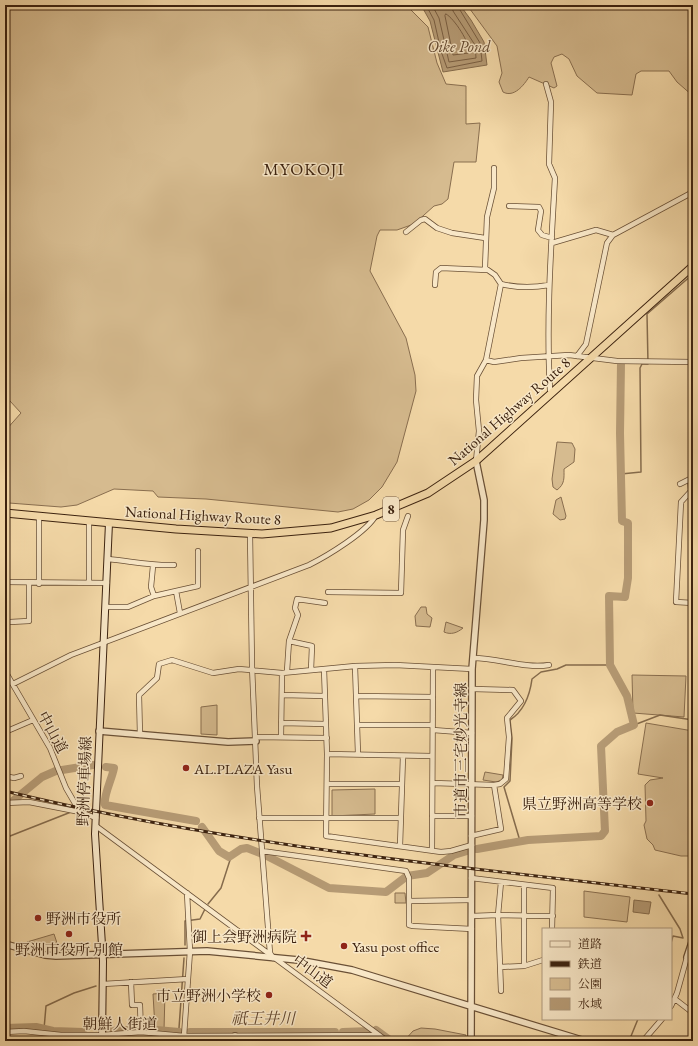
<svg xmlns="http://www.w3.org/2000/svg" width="698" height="1046" font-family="'EB Garamond','Noto Serif JP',serif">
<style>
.green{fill:#d6bb8f;stroke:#896e4f}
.water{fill:#b69b75;stroke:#856b4c}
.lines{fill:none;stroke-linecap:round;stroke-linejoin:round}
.shore{stroke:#795e42;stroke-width:1}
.stream{stroke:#856b4c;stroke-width:1.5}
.river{stroke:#b69b75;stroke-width:8}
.minor-casing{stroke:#6a5036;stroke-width:6}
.tertiary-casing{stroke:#6a5036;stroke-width:8}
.secondary-casing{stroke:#3c220f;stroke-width:8}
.trunk-casing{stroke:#3c220f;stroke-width:9}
.minor{stroke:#f8e7c7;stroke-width:4.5}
.tertiary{stroke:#f8e7c7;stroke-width:5.5}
.secondary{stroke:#f8e7c7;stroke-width:6}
.trunk{stroke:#f5daa9;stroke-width:7}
.rail-casing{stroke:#3c220f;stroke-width:3}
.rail{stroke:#f8e7c7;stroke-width:1.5;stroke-dasharray:4.5;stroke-linecap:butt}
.poi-dot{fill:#8f2418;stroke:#f8e7c7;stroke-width:1.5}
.labels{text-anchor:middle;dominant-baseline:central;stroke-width:3;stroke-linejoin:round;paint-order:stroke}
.shield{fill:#f8e7c7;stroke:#745d46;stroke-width:1}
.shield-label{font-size:14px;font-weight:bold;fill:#3c220f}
.street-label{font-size:15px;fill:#3c220f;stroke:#f8e7c7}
.poi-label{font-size:15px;fill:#3c220f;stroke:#f8e7c7;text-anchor:start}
.water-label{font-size:16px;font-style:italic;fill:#61462e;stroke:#f8e7c7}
.quarter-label{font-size:17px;letter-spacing:1px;fill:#3c220f;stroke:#f8e7c7}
</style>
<rect width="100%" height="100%" fill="#f5daa9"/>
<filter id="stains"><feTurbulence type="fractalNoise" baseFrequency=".005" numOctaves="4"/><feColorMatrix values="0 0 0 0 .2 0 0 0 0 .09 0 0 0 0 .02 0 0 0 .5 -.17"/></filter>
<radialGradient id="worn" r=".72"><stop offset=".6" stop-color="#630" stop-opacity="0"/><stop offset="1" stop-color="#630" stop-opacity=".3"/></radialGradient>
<path class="green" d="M5,5H398L401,7L407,6L428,27L437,63L446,84L466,86V124L480,123L476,162H454L448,199L442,204L434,206L414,224L397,230H380L377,236L370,271L406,338L415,375L416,391L397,462L382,487L369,500L353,509L338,512L206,499L158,497L153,491L114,489L77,505L61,507L9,503L5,474V431L21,413L10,401L5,398Z
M467,5H693V96L677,82L669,71H641L636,74L632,95L597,93L577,76L569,59L562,54L554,57L551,63L557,86L554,88L529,77C524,85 514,98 503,92L499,82L502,73L497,46Z
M557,442L572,443L575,449L574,462L564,469C564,478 565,484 557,490L553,487L552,479Z
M561,497L566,516L565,519L560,520L553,514L556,500Z
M421,607H426L427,614L432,618L430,627L416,626L415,616Z
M446,622L463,628C457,633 451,635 444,632Z
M632,675L686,676L684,717L633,713Z
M217,705V735L201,734V707Z
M646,723L693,731V856H681L655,850L653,845L647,839L644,825L646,821L645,785L650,780L663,778L638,774Z
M485,772L503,775L502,780L496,782L483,780Z
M375,789V814L332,816V790Z
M584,891L630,897L627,922L584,917Z
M395,893H405L406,903H395Z
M54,934L58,946L27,942Z
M165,993L164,1030L155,1028L153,994Z
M421,1028L435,1029L466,1035L465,1041H404L413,1031Z"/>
<path class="water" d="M421,5H460L471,20L484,42L487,65L443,72L430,21Z
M634,900L651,902L649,914L633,912Z"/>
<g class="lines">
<path class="shore" d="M426,5L434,20L441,51L447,68L482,61L480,43L457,5
M432,5L439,18L449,62L476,58L475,45L453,11L452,5
M446,14C454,18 471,44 469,53L453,55L445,16Z"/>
<path class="stream" d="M621,474L641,472L640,368L642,364H648L647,314L693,274
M634,725L660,715L693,720
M103,806L105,805
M81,810L90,812
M5,838L71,812
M520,841L504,787L510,781L512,738L510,720C524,711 530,694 532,679L541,672L557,669L566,665H610
M659,895L680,929L683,938L673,936L671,943
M208,904L221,888L231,857
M185,945V921L200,919L205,909
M44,1029L46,1006L74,993L96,986
M177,1032L179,1028L184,958
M629,1041L638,1019"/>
<path class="river" d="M106,767L114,768C112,779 103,796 105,805L196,821
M62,770L93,765
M14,800L42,777L58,770
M202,827L219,851L229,857L241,849L247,848L265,855L329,888L386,892L407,876L427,873L454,855L467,851
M477,849L528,840L601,836L605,831L601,746L617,732L634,725L627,696L610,665L609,596L625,597L628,578V523L622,521L620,433L621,363
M5,1028L36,1027L53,1031L83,1032
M376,1030L391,1041
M109,1031L145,1029L179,1032
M190,1032H335
M343,1032L371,1031"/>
<defs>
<path id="minor" d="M546,84L551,102L549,164L555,178C551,249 546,319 550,390L552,392
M494,168V188L487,217L485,268L495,275L501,284C518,288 532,288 549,285
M509,206L539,207L541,211L538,230L542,235L552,238
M406,232L421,220L425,219L437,228L452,233L485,238
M552,243L596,230L613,235
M435,285L436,272L441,268L487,270
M577,356L586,344L607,243L613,235L693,192
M486,360L494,362L521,358L569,355L617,361L693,362
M476,461L479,431L476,400L477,376L486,360L501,284
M693,478L690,479L691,491L681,502L676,602L693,603
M680,484L690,479
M39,516V584
M250,534L252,666L257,786L270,953L273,958
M108,559C130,561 152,566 174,565
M153,566L151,587L154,596
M5,582L107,583
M89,583V521
M176,591L180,613
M328,592L401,593L403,530L408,516
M106,607H128L154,596L198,586V551
M10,622L29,621V584
M289,641L312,646L311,670
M473,658C499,658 524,669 549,665
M355,666L358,754
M324,669L327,754L326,836L441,852L451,851L472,845
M5,671L50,748L66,788L80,812
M287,671L289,641L298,615L295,608L297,599L325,603
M13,684L71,655L309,565C327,556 367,532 376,515
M282,695L325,696
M357,696L433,697
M282,723L326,724
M358,725H432
M433,730L472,733
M5,732L33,720
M140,735L139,695L157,678L159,664L172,660L213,673L239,669L282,673L355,666L395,665L472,669
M256,737L327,738
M281,737L282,673
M327,754L432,756
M5,776L14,778L21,776
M433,783L494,785L500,784L506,779L509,737L507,718L521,701L513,690L473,689
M327,784H401
M5,803L29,802L80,812L96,818
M432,816H472
M259,818H400
M96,826L387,1041
M471,836L501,829L494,785
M400,846L403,756
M432,850L433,667
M262,851L406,871L409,878V925L413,926L472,929
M471,878L553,888L552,929
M501,882L498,915L501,991
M524,885V966
M409,901L471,900
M472,916L498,915L553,916
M500,967L524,966L543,960
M131,982L132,1005H140L141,1032
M103,984L188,979
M675,999L693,1013
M671,1006L677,993L687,957
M5,1032L24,1031L61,1035H102L141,1032L184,1036L379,1035
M184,1036L190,951L187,893
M514,1041H522
M643,1041L662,1019"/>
<path id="tertiary" d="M99,731L228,742L256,741
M5,944L45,955L56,956L207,951L298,960L352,970L585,1041
M687,957L693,939
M184,1041V1036
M235,1041V1036
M471,1041L472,669L484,520V500L476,461"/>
<path id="secondary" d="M102,1041L103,961L95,834L109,523"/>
<path id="trunk" d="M5,513L176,529L262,534L331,528L376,515L428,493L476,461L693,266"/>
</defs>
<use href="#minor" class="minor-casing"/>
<use href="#tertiary" class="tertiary-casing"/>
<use href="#secondary" class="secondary-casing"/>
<use href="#trunk" class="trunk-casing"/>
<use href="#minor" class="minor"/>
<use href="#tertiary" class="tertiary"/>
<use href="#secondary" class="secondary"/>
<use href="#trunk" class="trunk"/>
<defs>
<path id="rail" d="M5,791C231,846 463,867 693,894"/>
</defs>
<use href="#rail" class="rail-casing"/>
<use href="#rail" class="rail"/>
</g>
<g class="poi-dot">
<circle cx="186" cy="768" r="4"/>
<circle cx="650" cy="803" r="4"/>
<circle cx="38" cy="918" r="4"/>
<circle cx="69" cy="934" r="4"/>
<path d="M304 930h4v4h4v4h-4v4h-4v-4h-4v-4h4z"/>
<circle cx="344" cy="946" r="4"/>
<circle cx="269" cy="995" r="4"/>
</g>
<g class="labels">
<rect class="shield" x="383" y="497" width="16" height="24" rx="3"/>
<g class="shield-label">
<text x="391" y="509">8</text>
</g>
<g class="street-label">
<text transform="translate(509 411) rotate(-41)">National Highway Route 8</text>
<text transform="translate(203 515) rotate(3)">National Highway Route 8</text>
<text transform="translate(53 732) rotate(61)">中山道</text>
<text transform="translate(460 750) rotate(-90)">市道市三宅妙光寺線</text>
<text transform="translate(84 781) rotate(-88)">野洲停車場線</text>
<text transform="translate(313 971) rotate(36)">中山道</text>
<text x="120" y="1023">朝鮮人街道</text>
</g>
<g class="poi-label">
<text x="194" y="768">AL.PLAZA Yasu</text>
<text x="642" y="803" text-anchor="end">県立野洲高等学校</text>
<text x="46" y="918">野洲市役所</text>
<text x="297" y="936" text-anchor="end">御上会野洲病院</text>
<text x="352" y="946">Yasu post office</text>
<text x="69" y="949" text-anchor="middle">野洲市役所 別館</text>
<text x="261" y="995" text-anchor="end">市立野洲小学校</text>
</g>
<g class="water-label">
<text x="459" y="46">Oike Pond</text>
<text x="263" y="1018">祇王井川</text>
</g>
<g class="quarter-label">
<text x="304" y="169">MYOKOJI</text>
</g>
</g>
<rect width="698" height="1046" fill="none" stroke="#f5daa9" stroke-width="20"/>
<rect x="6" y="6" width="686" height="1034" fill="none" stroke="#3c220f" stroke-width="2"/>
<rect x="10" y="10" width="678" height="1026" fill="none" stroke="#3c220f"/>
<rect x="542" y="928" width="130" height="92" fill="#f8e7c7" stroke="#ad987d"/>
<rect x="550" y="941" width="20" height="6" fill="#f8e7c7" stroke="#ad987d"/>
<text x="578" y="948" font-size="12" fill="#3c220f">道路</text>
<rect x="550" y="961" width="20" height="6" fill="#3c220f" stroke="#ad987d"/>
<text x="578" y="968" font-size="12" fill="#3c220f">鉄道</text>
<rect x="550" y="978" width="20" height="12" fill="#d6bb8f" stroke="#ad987d"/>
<text x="578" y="988" font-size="12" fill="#3c220f">公園</text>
<rect x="550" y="998" width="20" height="12" fill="#b69b75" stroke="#ad987d"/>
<text x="578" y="1008" font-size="12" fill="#3c220f">水域</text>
<rect width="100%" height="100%" filter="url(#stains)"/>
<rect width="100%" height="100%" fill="url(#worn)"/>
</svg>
